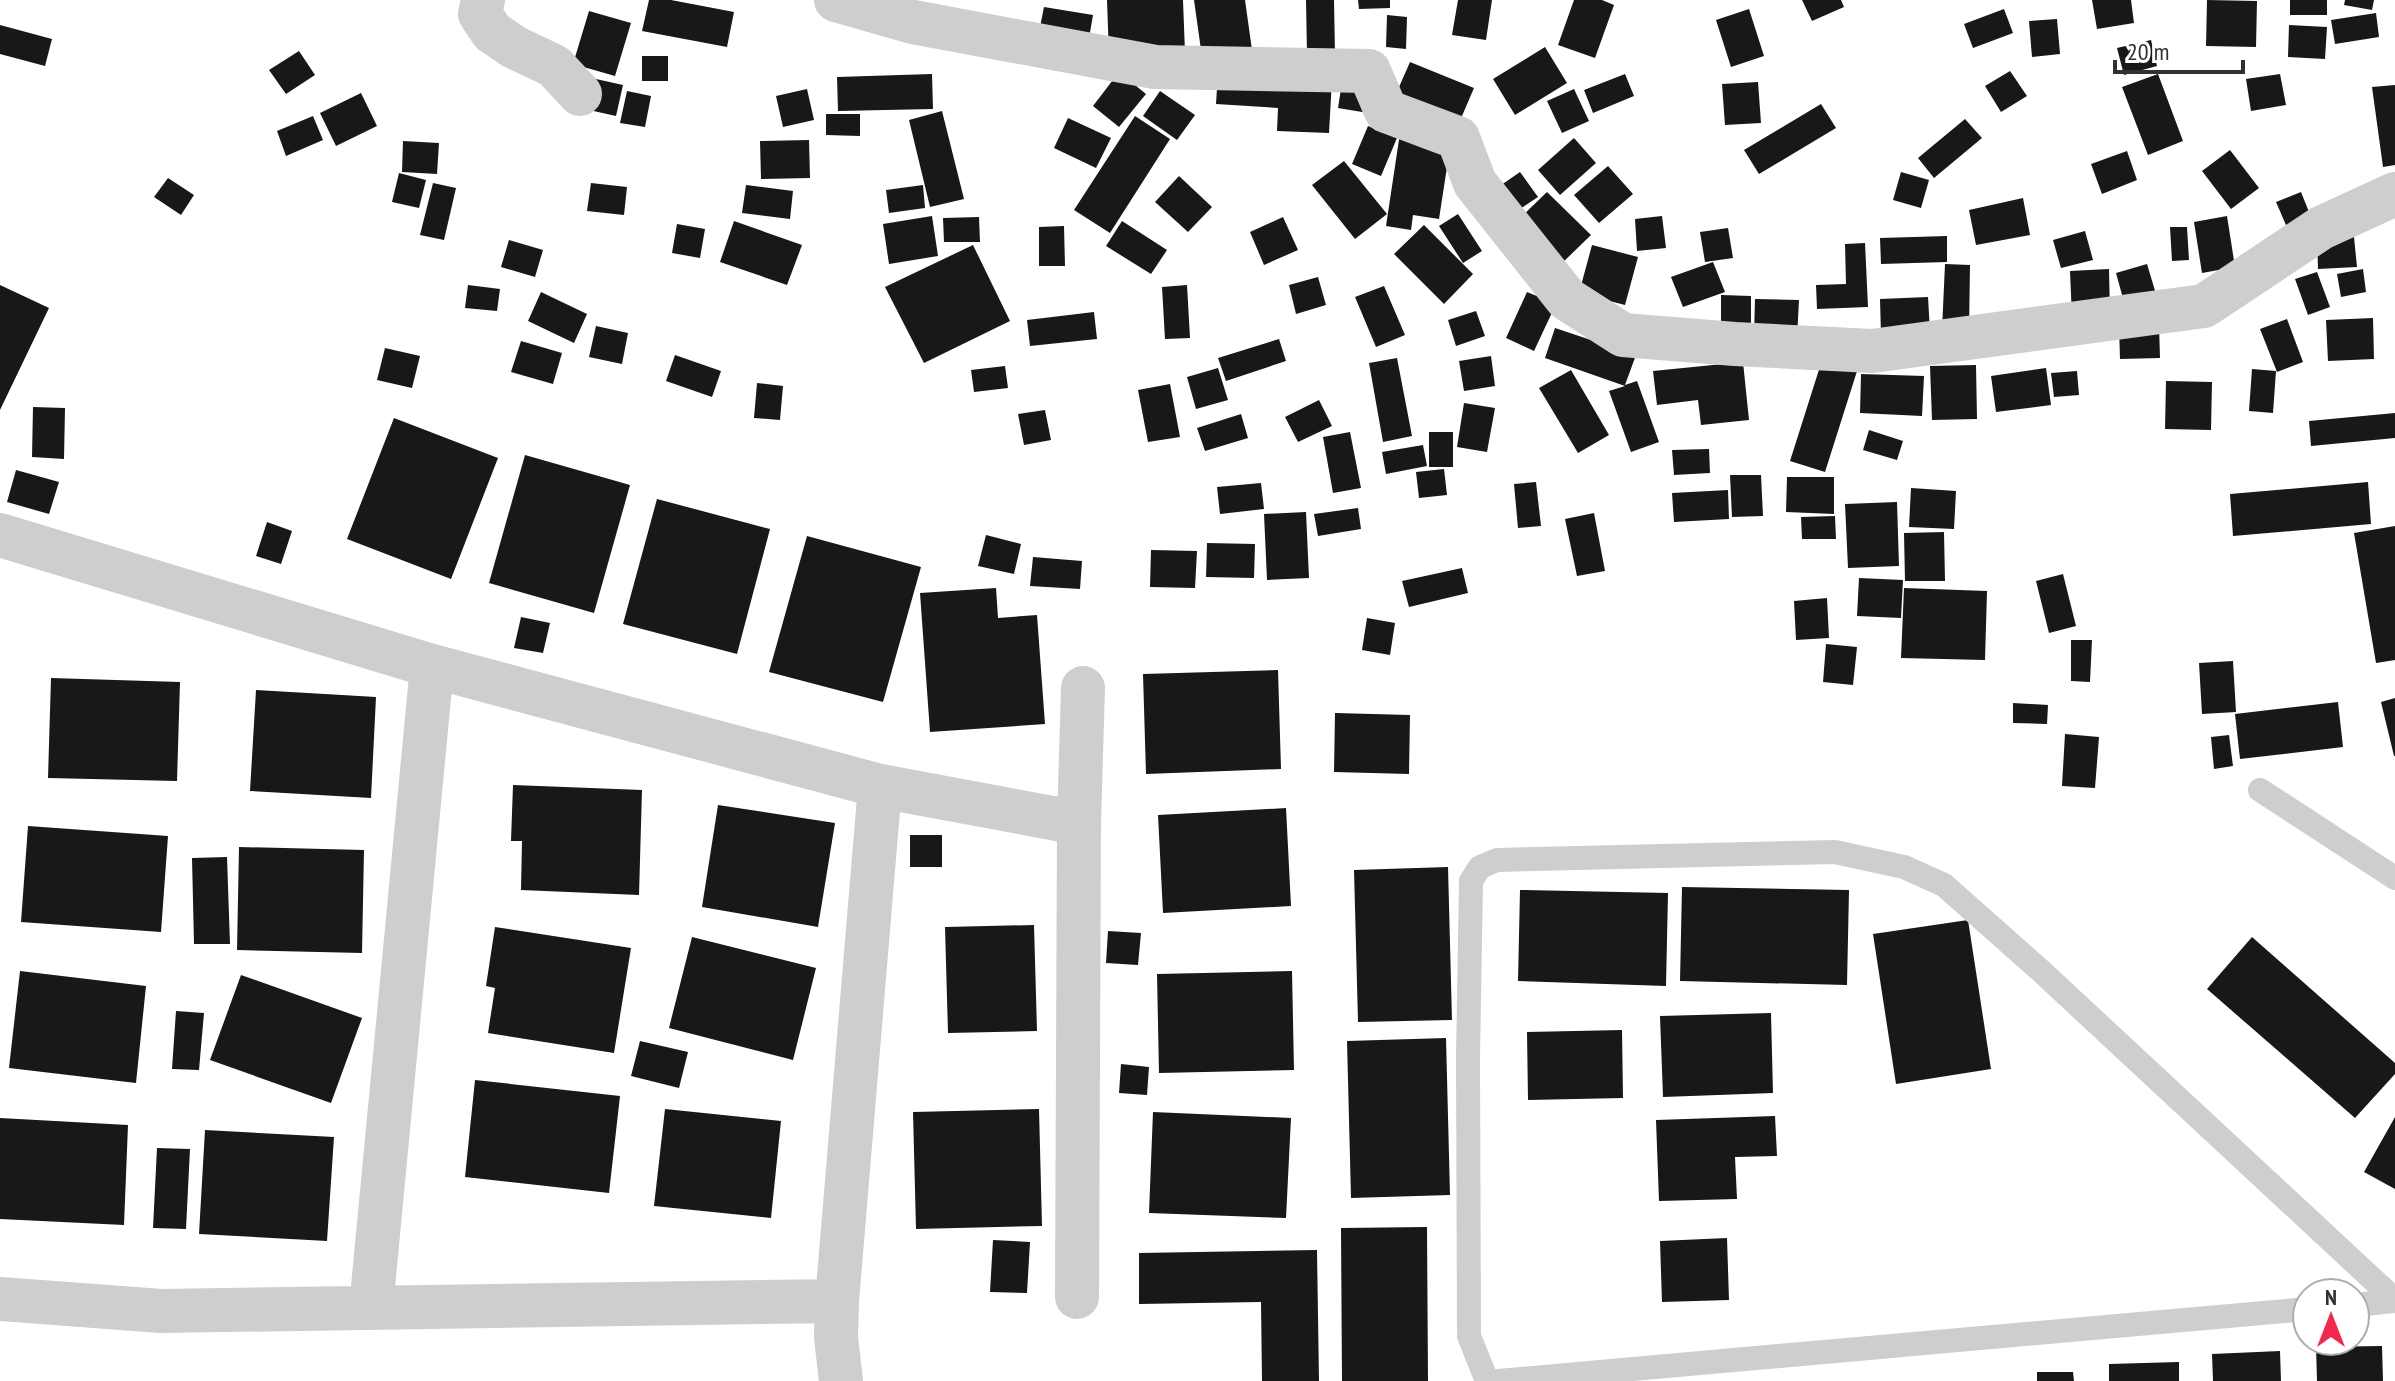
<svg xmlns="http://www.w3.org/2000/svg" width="2395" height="1381" font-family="'PT Sans Narrow',sans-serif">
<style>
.building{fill:#181818}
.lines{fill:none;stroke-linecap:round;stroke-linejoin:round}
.lane{stroke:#cecece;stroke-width:24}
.street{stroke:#cecece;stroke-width:44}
</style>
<rect width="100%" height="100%" fill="#fff"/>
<path class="building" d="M649,0H671L734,12L727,47L642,31Z
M1107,0H1183L1185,53L1109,56Z
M1194,0H1245L1252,50L1202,57Z
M1306,0H1334L1335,55H1307Z
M1358,0H1390V8L1359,9Z
M1458,0H1492L1486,40L1452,35Z
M1574,0H1602L1614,5L1595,58L1558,45Z
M1802,0H1841L1844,7L1812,21Z
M2092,0H2131L2134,23L2097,29Z
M2207,0L2257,1L2256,47L2206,46Z
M2290,0H2327V15H2290Z
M2345,0H2374L2372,10L2344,5Z
M1044,7L1093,15L1087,50L1037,42Z
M1749,9L1764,56L1731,67L1716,20Z
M2004,9L2013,33L1973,48L1964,24Z
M589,11L631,23L615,76L573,64Z
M2376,13L2379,37L2335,44L2331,20Z
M1387,15L1407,17L1406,49L1386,47Z
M2057,19L2060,54L2032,57L2029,21Z
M0,25L52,39L45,66L0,54Z
M2289,25L2327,27L2325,59L2288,57Z
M2151,40L2157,66L2124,75L2117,48Z
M1545,47L1567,83L1515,115L1493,79Z
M299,51L315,75L286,94L269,70Z
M642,56H668V81H642Z
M1410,62L1474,88L1456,130L1392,103Z
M2010,71L2027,96L2001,112L1985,86Z
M1119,72L1146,94L1119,127L1093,106Z
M1218,72L1332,79L1329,133L1277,131L1278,108L1216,104Z
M932,74L933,109L838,111L837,77Z
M1625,74L1634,96L1593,113L1584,90Z
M2158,74L2183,141L2148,155L2122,87Z
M2280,74L2286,105L2251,111L2246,79Z
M596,79L623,85L616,116L589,110Z
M1342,82L1372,87L1368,113L1338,108Z
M1758,82L1761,123L1725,125L1722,84Z
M2395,85V165L2383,167L2372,87Z
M807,89L814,120L783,127L776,96Z
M1574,89L1589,121L1562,133L1547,101Z
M627,91L651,96L645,127L620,123Z
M1160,91L1195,115L1177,140L1143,116Z
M361,93L377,126L336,146L320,113Z
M1821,104L1836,128L1759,174L1744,150Z
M942,111L964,199L930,207L909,120Z
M826,114H860V136L826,135Z
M313,116L323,140L286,156L277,131Z
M1135,116L1170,139L1110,233L1074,210Z
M1068,118L1111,138L1096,168L1054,148Z
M1965,119L1982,138L1934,178L1918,158Z
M1368,126L1397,138L1381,176L1352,164Z
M1400,133L1451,141L1439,219L1413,215L1411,230L1386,226Z
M1574,138L1596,163L1560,195L1538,170Z
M809,140L810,178L761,179L760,141Z
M403,141L439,143L437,174L402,172Z
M2230,150L2259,188L2231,209L2202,171Z
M2127,151L2137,180L2102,194L2091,164Z
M1344,161L1387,214L1355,239L1312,185Z
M1608,166L1633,194L1599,223L1574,195Z
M1520,172L1538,197L1511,215L1494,190Z
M1901,172L1929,180L1921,208L1893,200Z
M399,173L426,180L419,208L392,202Z
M1179,176L1212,207L1188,232L1155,202Z
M168,178L194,195L181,215L154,197Z
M433,183L456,188L444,240L420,235Z
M591,183L627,187L624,215L587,211Z
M746,185L793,191L790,219L742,213Z
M923,185L925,208L889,213L886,190Z
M1547,192L1591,235L1557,268L1514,224Z
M2301,192L2313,222L2289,232L2276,202Z
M2023,198L2030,235L1976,245L1969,210Z
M1458,214L1482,251L1463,263L1439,226Z
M932,216L938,256L889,264L883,224Z
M1662,216L1666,248L1637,251L1635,219Z
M2227,216L2235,267L2202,273L2194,222Z
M979,217L980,242H944L943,218Z
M1283,217L1298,250L1264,265L1250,232Z
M734,221L802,245L787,285L720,262Z
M1122,221L1167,250L1151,274L1106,246Z
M677,224L705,229L700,258L672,253Z
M1424,225L1473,274L1444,304L1394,254Z
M1064,226L1065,266H1039V227Z
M2170,227H2187L2189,260L2172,261Z
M1728,228L1733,258L1705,262L1700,232Z
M2085,231L2093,260L2061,268L2053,240Z
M1947,236V262L1881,264L1880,238Z
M2354,237L2357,267L2318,269L2317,239Z
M509,240L543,250L535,277L501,267Z
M1865,243L1868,307L1817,309L1816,285L1846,284L1845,244Z
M973,245L1010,321L924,363L885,287Z
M1592,245L1638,257L1625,305L1579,293Z
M1713,262L1725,292L1683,307L1671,277Z
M1945,264L1970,265L1969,331L1942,330Z
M2147,264L2156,294L2124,302L2116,273Z
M2109,269L2110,316L2072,318L2070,271Z
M2363,269L2366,292L2341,297L2337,274Z
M2317,272L2330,307L2308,315L2295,279Z
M1318,277L1326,305L1296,314L1289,285Z
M0,285L49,308L0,410Z
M468,285L500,289L497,311L465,308Z
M1187,285L1190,338L1165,339L1162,287Z
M1384,286L1405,335L1376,347L1355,297Z
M541,292L587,314L574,343L528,321Z
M1527,292L1556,304L1534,351L1506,338Z
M1721,295L1751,296V336L1721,335Z
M1928,297L1930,332L1881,335L1880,299Z
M1755,299L1799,300L1797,338L1754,336Z
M1476,311L1485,336L1456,346L1448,320Z
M1094,312L1097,339L1030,346L1027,320Z
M2373,318L2374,359L2328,361L2326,320Z
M2287,319L2303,362L2277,372L2260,329Z
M2159,325L2160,358L2120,359L2119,326Z
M596,326L628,333L622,364L589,357Z
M1555,328L1636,355L1625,385L1637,381L1659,442L1631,452L1609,391L1625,386L1545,358Z
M1279,339L1286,361L1226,381L1218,358Z
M521,341L562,353L553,384L511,372Z
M385,348L420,356L412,388L377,380Z
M675,355L721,371L712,397L666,381Z
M1491,356L1495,386L1464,391L1459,361Z
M1823,357L1858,368L1825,472L1790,461Z
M1397,358L1412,436L1383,442L1369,363Z
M1743,362L1749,420L1701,425L1698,400L1657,405L1653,371Z
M1976,365L1977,419L1932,420L1930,366Z
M1005,366L1008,388L974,392L971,370Z
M1218,368L1228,400L1196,409L1187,377Z
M2046,368L2051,405L1996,412L1991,376Z
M2252,369L2276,371L2273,413L2249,411Z
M1571,370L1609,435L1578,453L1539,388Z
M2077,371L2079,395L2054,397L2051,373Z
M1861,374L1924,376L1922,416L1860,413Z
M2166,381L2212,382L2211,430L2165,429Z
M757,383L783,386L780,420L754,418Z
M1170,384L1180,437L1148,442L1138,390Z
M1319,400L1332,426L1298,442L1285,417Z
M1464,403L1495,408L1487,452L1457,447Z
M33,407L65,408L64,459L32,457Z
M1045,410L1051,440L1024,445L1018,414Z
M2395,413V438L2311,446L2309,421Z
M1241,414L1248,438L1205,451L1197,428Z
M394,418L498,458L451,579L347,539Z
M1869,430L1903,441L1897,460L1863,450Z
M1350,432L1361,488L1333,493L1323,437Z
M1429,432H1453V467H1429Z
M1423,445L1427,466L1386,474L1382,452Z
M1709,449L1710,473L1674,475L1672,450Z
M525,455L630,485L594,613L489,583Z
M1444,469L1447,495L1419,498L1416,472Z
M16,470L59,482L49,514L7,502Z
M1730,475H1761L1763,516L1732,517Z
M1787,477H1834V514L1786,512Z
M1536,482L1541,526L1518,528L1514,484Z
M2368,482L2371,524L2233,536L2230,494Z
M1261,483L1264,509L1220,514L1217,487Z
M1911,488L1956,491L1954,529L1909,527Z
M1728,490L1729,519L1674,522L1672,493Z
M657,499L770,529L737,654L623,624Z
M1897,502L1899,566L1848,568L1845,504Z
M1358,508L1361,529L1318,536L1314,514Z
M1306,512L1309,578L1267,580L1264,514Z
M1594,513L1605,571L1577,576L1565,519Z
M1835,516L1836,539H1802L1801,517Z
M267,522L292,531L281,564L256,556Z
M2395,526V660L2376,663L2354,533Z
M1944,532L1945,581H1905L1904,533Z
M986,535L1021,544L1014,574L978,566Z
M807,536L921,567L883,702L769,672Z
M1207,543L1255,544L1254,578L1206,577Z
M1151,550L1197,551L1195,588L1150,587Z
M1033,557L1082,561L1080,589L1030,586Z
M1462,568L1468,593L1409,607L1402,581Z
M2063,574L2076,626L2049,633L2036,581Z
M1859,578L1903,580L1901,618L1857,616Z
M996,588L998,618L1037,615L1045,724L930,732L920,593Z
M1904,588L1987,591L1985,660L1901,658Z
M1827,598L1829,638L1796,640L1794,601Z
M521,617L550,623L543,653L514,648Z
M1367,618L1395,623L1390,655L1362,650Z
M2071,640H2092L2090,682L2071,681Z
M1826,644L1857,647L1853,685L1823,682Z
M2233,661L2236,712L2202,714L2199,663Z
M1278,670L1281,769L1146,774L1143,674Z
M51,678L180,682L177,781L48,778Z
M256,690L376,697L371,798L250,791Z
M2395,698V756H2394L2381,702Z
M2338,702L2343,747L2240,759L2235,714Z
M2013,703L2048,705L2047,724L2013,723Z
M1335,713L1410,715L1409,774L1334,772Z
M2065,734L2099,737L2095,788L2062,786Z
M2229,735L2233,766L2214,769L2211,737Z
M513,785L642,790L639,895L521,890L522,841H511Z
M718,805L835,823L818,927L702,907Z
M1286,808L1291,906L1163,913L1158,815Z
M28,826L168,836L161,932L21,922Z
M910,835H942V867H910Z
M239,847L364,850L362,953L237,950Z
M227,857L230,944H194L192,858Z
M1448,867L1452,1020L1358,1022L1354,870Z
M1682,887L1849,890L1847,985L1680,981Z
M1520,890L1668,893L1666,986L1518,981Z
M1968,920L1991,1069L1896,1084L1873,934Z
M1034,925L1037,1031L948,1033L945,927Z
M495,927L631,948L614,1053L488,1033L495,988L486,986Z
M1108,931L1141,933L1138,965L1106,963Z
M692,937L816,968L793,1060L669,1028Z
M2252,937L2395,1063V1074L2355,1118L2207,989Z
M20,971L146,986L136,1083L9,1068Z
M1292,971L1294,1070L1159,1073L1157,974Z
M241,975L362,1018L331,1103L210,1060Z
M176,1011L204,1013L199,1070L172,1069Z
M1771,1013L1773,1093L1663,1097L1660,1016Z
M1622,1030L1623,1098L1528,1100L1527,1032Z
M1446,1038L1450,1195L1351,1198L1347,1041Z
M640,1041L688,1052L679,1088L631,1076Z
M1121,1064L1149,1067L1147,1095L1119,1093Z
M475,1080L620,1096L609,1193L465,1177Z
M665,1109L781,1121L771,1218L654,1206Z
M1039,1109L1042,1226L916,1229L913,1112Z
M1153,1112L1291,1118L1286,1218L1149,1213Z
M1775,1116L1777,1156L1735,1157L1737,1199L1659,1201L1656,1120Z
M2395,1117V1189L2364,1172Z
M0,1118L128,1125L124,1225L0,1219Z
M205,1130L334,1137L327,1241L199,1234Z
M157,1148L190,1149L186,1229L153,1228Z
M1427,1227L1428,1381H1342L1341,1228Z
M1727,1238L1729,1300L1662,1302L1660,1241Z
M993,1240L1030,1242L1027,1293L990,1292Z
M1317,1250L1319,1381H1262L1261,1302L1139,1304V1253Z
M2382,1346L2383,1381H2317L2316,1347Z
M2280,1351L2281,1381H2213L2212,1354Z
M2179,1362V1381H2109V1364Z
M2037,1372H2073L2074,1381H2037Z"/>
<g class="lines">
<path class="lane" d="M2260,790L2395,878
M2355,1305L2395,1301
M1487,1381L1469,1336L1468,1058L1471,881L1480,867L1497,860L1835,852L1904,867L1944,885L2041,971L2395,1300
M1498,1381L2307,1309"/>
<path class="street" d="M483,0L480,14L492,32L514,47L554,66L580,94
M836,0L913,22L1155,67L1369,71L1386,111L1458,138L1475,183L1567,299L1623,335L1735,344L1872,351L2204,306L2321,228L2395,194
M0,535L432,666L880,786L1079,823
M1077,1297L1079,823L1083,688
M0,1299L161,1311L837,1301
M371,1308L432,666
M841,1381L836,1337L837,1301L880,786"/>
</g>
<g transform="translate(2331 1317)"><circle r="38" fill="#ffffff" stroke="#adadad" stroke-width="2"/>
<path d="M0-6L14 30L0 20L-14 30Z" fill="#f5264d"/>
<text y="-12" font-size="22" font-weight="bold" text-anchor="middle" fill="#313131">N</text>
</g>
<path d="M2115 60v12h128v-12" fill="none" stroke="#313131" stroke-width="4"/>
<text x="2127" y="60" font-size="24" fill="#313131" stroke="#ffffff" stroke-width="6" paint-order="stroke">20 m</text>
</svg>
